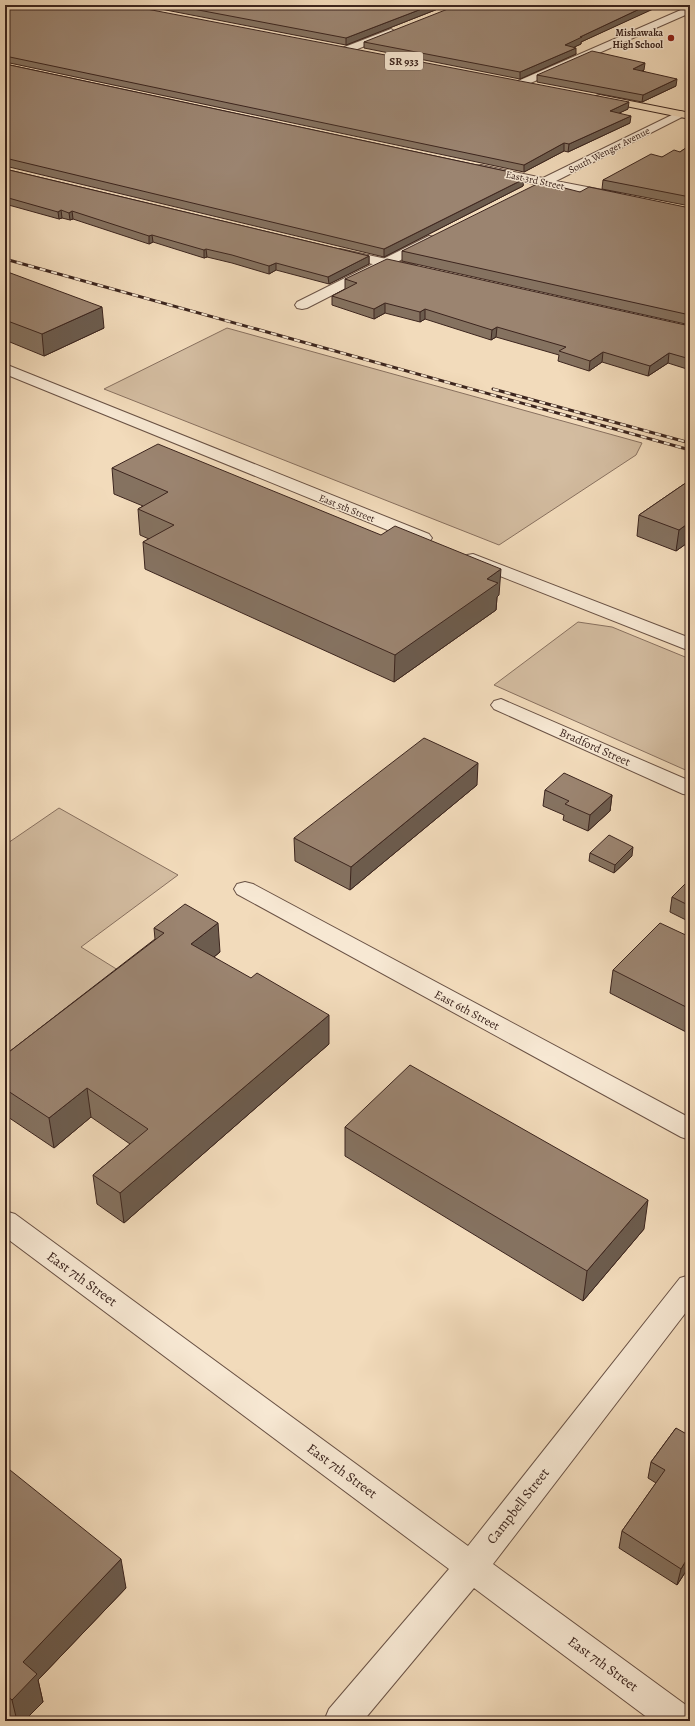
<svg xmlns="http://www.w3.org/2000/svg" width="695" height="1726" font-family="Alegreya,serif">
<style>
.green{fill:#d3bca0;stroke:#88705f}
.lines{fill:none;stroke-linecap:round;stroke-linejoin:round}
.minor-casing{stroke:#6a5245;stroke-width:2}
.tertiary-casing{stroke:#6a5245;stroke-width:2}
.primary-casing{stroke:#3c251e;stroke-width:2}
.minor{fill:#f7e8d3;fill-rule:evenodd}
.tertiary{fill:#f7e8d3;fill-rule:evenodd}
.primary{fill:#f2dbbb;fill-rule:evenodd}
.rail-casing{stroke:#3c251e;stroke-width:3}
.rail{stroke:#f7e8d3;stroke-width:2;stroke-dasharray:6;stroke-linecap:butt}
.wall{fill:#857260;stroke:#3c251e}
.shaded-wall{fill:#6c5c4e;stroke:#3c251e}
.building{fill:#9b8470;stroke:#3c251e}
.poi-dot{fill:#8f2418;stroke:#f7e8d3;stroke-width:1.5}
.labels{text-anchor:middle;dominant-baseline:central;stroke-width:3;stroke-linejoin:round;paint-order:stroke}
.far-poi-label{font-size:10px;font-weight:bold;fill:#3c251e;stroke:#f7e8d3;text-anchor:end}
.far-street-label{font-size:10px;fill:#3c251e;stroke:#f7e8d3}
.shield{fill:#f7e8d3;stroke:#746054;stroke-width:1}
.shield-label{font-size:11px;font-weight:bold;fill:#3c251e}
.street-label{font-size:12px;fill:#3c251e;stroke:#f7e8d3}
.near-street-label{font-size:14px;fill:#3c251e;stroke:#f7e8d3}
</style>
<rect width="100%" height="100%" fill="#f2dbbb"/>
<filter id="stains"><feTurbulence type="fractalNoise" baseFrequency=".005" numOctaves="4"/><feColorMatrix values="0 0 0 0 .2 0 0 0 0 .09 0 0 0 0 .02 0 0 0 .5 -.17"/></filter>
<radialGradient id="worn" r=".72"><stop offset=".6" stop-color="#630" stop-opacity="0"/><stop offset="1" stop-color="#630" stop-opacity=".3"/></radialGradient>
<path class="green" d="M227,328L642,443L636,455L499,545L104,389Z
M578,622L612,627L690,659V772L494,685Z
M59,808L178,875L81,947L126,975L5,1065V845Z"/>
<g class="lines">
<defs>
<path id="minor" d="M690,6V13L526,85L522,86L516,83L518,81Z
M391,29L396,32L395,34L350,52L346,53L341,50L342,48Z
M680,111L684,112L686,114L684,116L556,181L618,193L620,196L618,199L614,200L546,186L540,188L536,187L534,184L481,173L477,172L475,169L477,166L481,165L543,178Z
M429,236L434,237L436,240L434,243L307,308L302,309L297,308L295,305L297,302Z
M5,364L429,534L432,538L429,542L423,543L417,542L5,374Z
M473,554L690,638V651L467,563L464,559L467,555Z
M501,699L690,781V795L683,794L494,709L491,705L494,701Z
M245,882L253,884L690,1118V1140L681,1137L237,894L234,889L237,884Z
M5,1211L15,1214L468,1546L680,1278L690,1275V1307L493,1564L690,1708V1721H652L474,1588L363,1721H324L329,1709L449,1569L5,1237Z"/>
<path id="tertiary" d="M340,249L410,264L415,265L417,268L415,271L410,272L335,256L333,253L335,250Z"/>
<path id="primary" d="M600,95L690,113V119L596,100L594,98L596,96Z"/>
</defs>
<use href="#minor" class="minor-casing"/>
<use href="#tertiary" class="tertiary-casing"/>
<use href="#primary" class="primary-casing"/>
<use href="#minor" class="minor"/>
<use href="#tertiary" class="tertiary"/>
<use href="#primary" class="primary"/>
<defs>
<path id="rail" d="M5,259L690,450
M493,389L690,443"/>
</defs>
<use href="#rail" class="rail-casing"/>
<use href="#rail" class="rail"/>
</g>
<path class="wall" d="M5,5L628,109L619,113L630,123L568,152L564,151L524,172L5,62Z
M140,5H448L346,45Z
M656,7L581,42V44L574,47L576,54L520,79L364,48V42Z
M5,64L510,172V175L524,179L523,186L384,257L5,166Z
M644,70L643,71L676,86L642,102L537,82V75Z
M690,145V206L602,189L603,180L662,157L680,152Z
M5,169L369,256V264L329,284L276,270L269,274L232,263L207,257L204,258L153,242L149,244L73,219L70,220L62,218L59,219L5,204Z
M580,192L690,208V325L402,261V251Z
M5,271L104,328L44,356L5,340Z
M345,279L690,326V370L668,363L648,376L602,362L589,371L558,361L559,355L496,337L491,340L425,319L420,322L385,313L374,319L332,305V296L345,289Z
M112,468L499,595L497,597L496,610L394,682L145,569L143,542L149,539L140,535L138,509L143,506L114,494Z
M690,480V541L676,551L637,536L639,515Z
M477,785L350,890L295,861L294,838Z
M545,790L612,795L610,811L588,831L563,820L564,815L543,806Z
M590,853L632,856L614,873L589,861Z
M690,879V922L670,912L672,897Z
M154,928L220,952L214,957L329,1044L124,1223L97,1204L93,1175L130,1144L91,1117L54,1148L5,1115V1055L155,939Z
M690,937V1034L610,993L613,970Z
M345,1127L644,1229L583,1301L345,1156Z
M676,1428L690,1565L677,1585L619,1548L622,1531L656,1483L648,1478L651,1462Z
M5,1466L126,1588L38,1680L43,1702L24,1721H11L5,1715Z"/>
<path class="shaded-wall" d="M432,5H448L346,45V38Z
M648,5H662L581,42V44L564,52L565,45L580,37Z
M576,48V54L520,79V72Z
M645,63L644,70L632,76L633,69Z
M677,79L676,86L642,102L643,95Z
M629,102L628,109L609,118L610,111Z
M631,116L630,123L568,152L569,144Z
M564,143V151L524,172V165Z
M524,179L523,186L384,257V249Z
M61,210L62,218L59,219L58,212Z
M72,211L73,219L70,220L69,213Z
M152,235L153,242L149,244V236Z
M206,249L207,257L204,258V250Z
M369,256V264L329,284L328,277Z
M276,263V270L269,274V266Z
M385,303V313L374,319V309Z
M102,307L104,328L44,356L42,334Z
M425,309V319L420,322V312Z
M497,327L496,337L491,340L492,330Z
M603,352L602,362L589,371L590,361Z
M669,353L668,363L648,376L650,366Z
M690,522V541L676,551L679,530Z
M501,569L499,595L497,597L496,610L394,682L395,655L487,579Z
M478,763L477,785L350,890L351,867Z
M612,795L610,811L588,831L590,815Z
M633,847L632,856L614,873L615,865Z
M218,923L220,952L194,973L191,944Z
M329,1015V1044L124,1223L120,1193Z
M87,1088L91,1117L54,1148L49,1118Z
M648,1200L644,1229L583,1301L587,1271Z
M690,1554V1565L677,1585L681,1569Z
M121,1559L126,1588L38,1680L43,1702L24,1721H17L12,1700L23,1662Z"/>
<path class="building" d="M5,5H126L629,102L610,111L631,116L569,144L564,143L524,165L5,56Z
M172,5H432L346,38Z
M458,5H648L580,37H582L565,45L576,48L520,72L364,42Z
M592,51L645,63L633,69L677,79L643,95L537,75Z
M5,64L510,172L506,174L524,179L384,249L5,158Z
M690,145V197L603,180L651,154L662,157L674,150L680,152Z
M5,169L369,256L328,277L276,263L269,266L232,255L206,249L204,250L152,235L149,236L72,211L69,213L61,210L58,212L5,197Z
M541,182L580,192L589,187L690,208V315L402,251Z
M387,259L690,326V359L669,353L650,366L603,352L590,361L559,351L566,347L497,327L492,330L425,309L420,312L385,303L374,309L332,296L357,283L345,279Z
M5,271L102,307L42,334L5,320Z
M158,444L381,535L395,526L501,569L487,579L498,583L395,655L143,542L174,525L138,509L168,492L112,468Z
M690,480V522L679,530L639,515Z
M424,738L478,763L351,867L294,838Z
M564,773L612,795L590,815L565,804L569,801L545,790Z
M609,835L633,847L615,865L590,853Z
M690,879V906L672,897Z
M185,904L218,923L191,944L251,978L257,973L329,1015L120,1193L93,1175L148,1129L87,1088L49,1118L5,1089V1055L164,933L154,928Z
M660,923L690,937V1009L613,970Z
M410,1065L648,1200L587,1271L345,1127Z
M676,1428L690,1436V1554L681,1569L622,1531L665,1470L651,1462Z
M5,1466L121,1559L23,1662L37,1674L12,1700L5,1694Z"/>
<circle class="poi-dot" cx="671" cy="38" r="4"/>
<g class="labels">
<g class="far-poi-label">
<text x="663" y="32">Mishawaka<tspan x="663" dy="12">High School</tspan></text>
</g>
<g class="far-street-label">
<text transform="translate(609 150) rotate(-27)">South Wenger Avenue</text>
<text transform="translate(535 180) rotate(12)">East 3rd Street</text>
<text transform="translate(347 508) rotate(22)">East 5th Street</text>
</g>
<rect class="shield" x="385" y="52" width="38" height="18" rx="3"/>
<g class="shield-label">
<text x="404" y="61">SR 933</text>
</g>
<g class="street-label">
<text transform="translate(595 747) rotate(24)">Bradford Street</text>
<text transform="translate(467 1010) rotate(28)">East 6th Street</text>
</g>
<g class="near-street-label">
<text transform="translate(82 1279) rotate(36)">East 7th Street</text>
<text transform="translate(342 1471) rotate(36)">East 7th Street</text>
<text transform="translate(518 1506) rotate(-52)">Campbell Street</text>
<text transform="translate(603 1664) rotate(36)">East 7th Street</text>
</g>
</g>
<rect width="695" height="1726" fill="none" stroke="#f2dbbb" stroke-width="20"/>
<rect x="6" y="6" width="683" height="1714" fill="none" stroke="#3c251e" stroke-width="2"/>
<rect x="10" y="10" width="675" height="1706" fill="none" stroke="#3c251e"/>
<rect width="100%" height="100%" filter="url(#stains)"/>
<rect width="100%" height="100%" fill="url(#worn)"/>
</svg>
